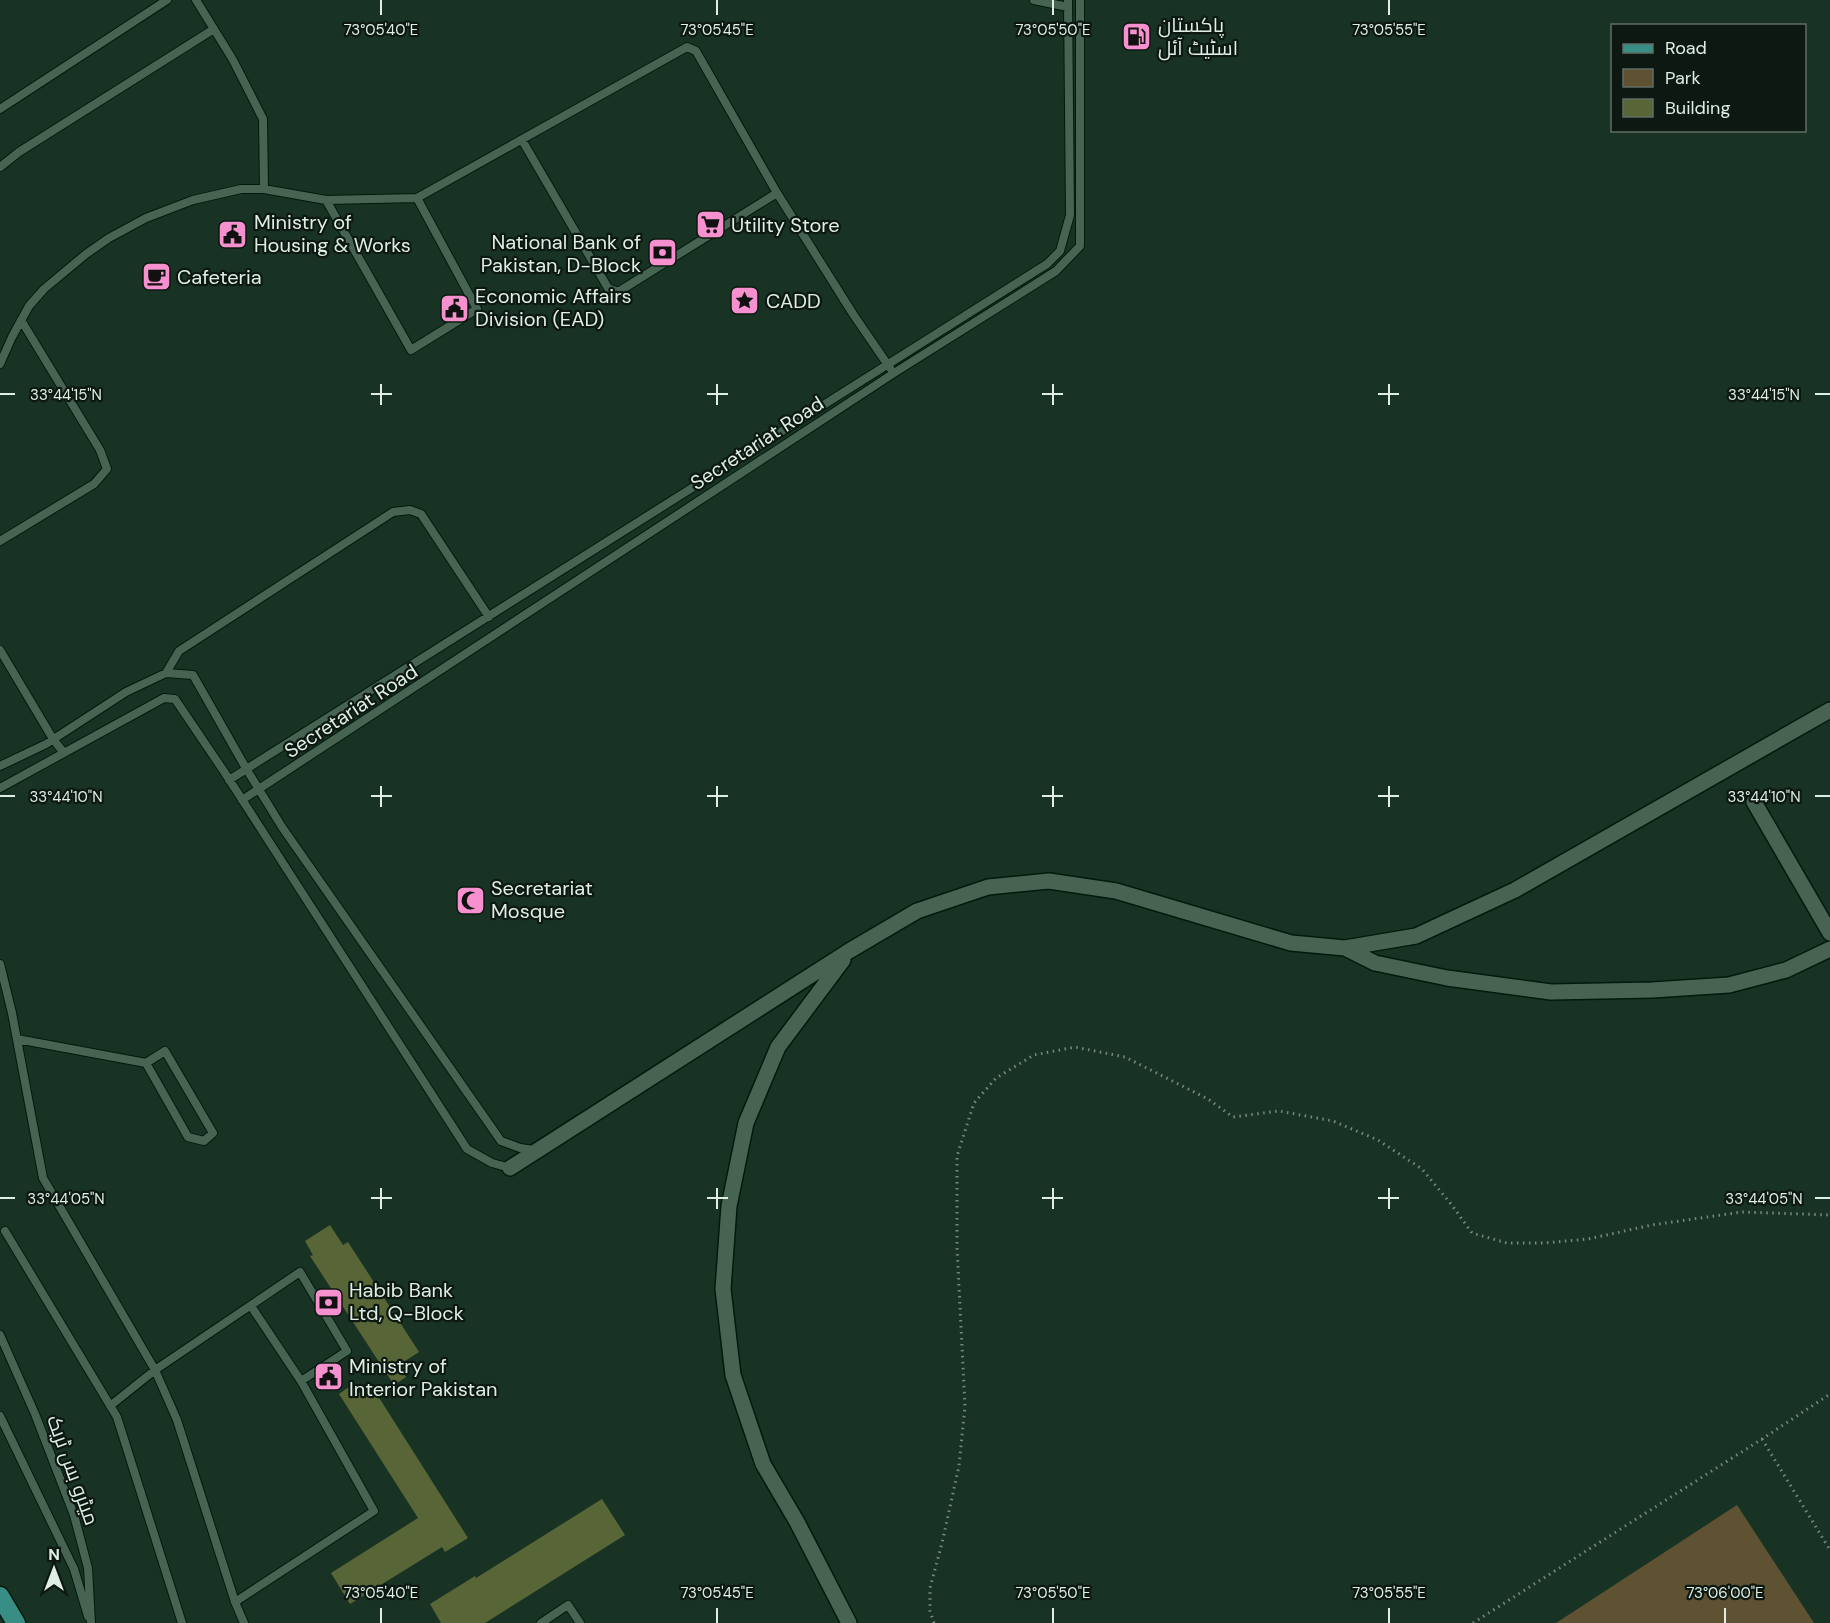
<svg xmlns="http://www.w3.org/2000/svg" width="1830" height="1623" font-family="'DM Sans',Cairo,sans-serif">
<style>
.green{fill:#5f5233}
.building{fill:#586637}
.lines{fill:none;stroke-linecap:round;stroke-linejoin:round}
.service-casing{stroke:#011a0d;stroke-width:10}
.minor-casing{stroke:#011a0d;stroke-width:18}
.primary-casing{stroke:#011a0d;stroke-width:21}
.path{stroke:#758b7d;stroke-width:3;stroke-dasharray:1.5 4.5;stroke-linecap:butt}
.service{stroke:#476453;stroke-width:8}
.minor{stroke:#476453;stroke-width:15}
.primary{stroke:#388e85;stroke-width:18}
.ticks{fill:none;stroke:#deeee3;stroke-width:2}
.labels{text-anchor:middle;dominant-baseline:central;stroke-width:4.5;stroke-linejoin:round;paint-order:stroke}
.poi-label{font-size:20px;fill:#deeee3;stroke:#0c1811;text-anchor:start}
.street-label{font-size:20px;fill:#deeee3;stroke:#0c1811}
.ticks-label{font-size:15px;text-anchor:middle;fill:#deeee3;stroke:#0c1811;stroke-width:4.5;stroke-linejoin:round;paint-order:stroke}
</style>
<rect width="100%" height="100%" fill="#183324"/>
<path class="green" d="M1737,1505L1814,1623H1556Z"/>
<path class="building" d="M330,1225L343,1245L348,1242L419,1352L405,1361L408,1366L402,1370L406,1377L394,1385L310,1256L313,1255L305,1241Z
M353,1384L359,1393L371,1385L468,1538L445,1552L442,1547L350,1604L331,1573L418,1518L339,1394Z
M602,1499L625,1535L485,1623H441L430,1604L475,1576L476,1578Z"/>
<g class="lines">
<defs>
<path id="service" d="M196,0L233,60L263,119L264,189
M1034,0L1068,7
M0,109L167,0
M522,140L608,288L618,292L777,193
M0,167L19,152L214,29
M326,200L411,350L477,309L417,198
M0,364L12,337L29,306L44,289L86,254L109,238L146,218L193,200L241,189H264L326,200L417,198L687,47L696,51L777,193L853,314L890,368
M0,541L94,484L107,469L100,450L21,320
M0,650L53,739L64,753
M166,673L179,651L393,512L410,510L421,514L489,617
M0,766L46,744L126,692L166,673L193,675L247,770L282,827L501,1141L520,1148L534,1150
M229,780L1047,264L1060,251L1070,215L1068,0
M0,788L164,698L175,699L225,773L467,1149L492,1163L510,1168
M242,800L894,373L1056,271L1080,246V0
M0,964L12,1013L43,1178L155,1370L177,1420L235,1602L244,1623
M17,1039L146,1063L188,1137L204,1141L213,1133L165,1051L146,1063
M5,1231L117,1417L182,1623
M251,1306L301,1381
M0,1335L35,1414L74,1515L88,1568L91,1623
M110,1406L155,1370L300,1272L347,1351L301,1381L374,1511L235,1602
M0,1416L74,1569L88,1616
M541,1623L568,1605L580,1623"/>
<path id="minor" d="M1754,802L1830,933
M1345,948L1416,936L1515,890L1830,710
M843,960L778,1047L746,1123L729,1206L723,1289L733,1375L763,1464L797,1522L849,1623
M510,1168L849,951L917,911L988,887L1049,881L1116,891L1291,943L1345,948L1375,963L1447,978L1551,992L1652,990L1729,985L1786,970L1830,949"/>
<path id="primary" d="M0,1596L16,1623"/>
</defs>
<use href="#service" class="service-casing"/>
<use href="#minor" class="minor-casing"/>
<use href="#primary" class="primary-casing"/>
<path class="path" d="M1762,1439L1830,1550
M934,1623L930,1611V1588L942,1543L959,1466L965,1406L957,1247V1156L974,1103L996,1078L1034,1055L1075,1047L1125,1057L1208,1099L1233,1117L1279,1111L1333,1121L1378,1140L1422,1169L1451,1204L1472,1233L1507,1243H1544L1588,1239L1652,1225L1742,1212L1830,1215
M1473,1623L1762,1439L1830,1394"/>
<use href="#service" class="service"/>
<use href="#minor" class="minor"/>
<use href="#primary" class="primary"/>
</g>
<path class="ticks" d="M381,0V15M717,0V15M1053,0V15M1389,0V15M381,384V405M717,384V405M1053,384V405M1389,384V405M0,394H15M371,394H392M707,394H728M1042,394H1063M1378,394H1399M1815,394H1830M381,786V807M717,786V807M1053,786V807M1389,786V807M0,796H15M371,796H392M707,796H728M1042,796H1063M1378,796H1399M1815,796H1830M381,1188V1209M717,1188V1209M1053,1188V1209M1389,1188V1209M0,1198H15M371,1198H392M707,1198H728M1042,1198H1063M1378,1198H1399M1815,1198H1830M381,1608V1623M717,1608V1623M1053,1608V1623M1389,1608V1623M1725,1608V1623"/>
<defs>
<symbol id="fuel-square" viewBox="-11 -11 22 22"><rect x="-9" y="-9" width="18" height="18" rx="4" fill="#f690cf" stroke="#0c1811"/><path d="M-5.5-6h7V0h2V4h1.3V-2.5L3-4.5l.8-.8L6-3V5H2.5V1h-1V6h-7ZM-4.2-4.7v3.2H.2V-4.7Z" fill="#111"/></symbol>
<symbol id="supermarket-square" viewBox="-11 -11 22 22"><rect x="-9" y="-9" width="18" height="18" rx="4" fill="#f690cf" stroke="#0c1811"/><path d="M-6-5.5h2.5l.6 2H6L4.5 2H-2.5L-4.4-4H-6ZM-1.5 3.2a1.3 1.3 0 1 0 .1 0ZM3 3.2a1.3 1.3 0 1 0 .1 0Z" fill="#111"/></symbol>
<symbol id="civic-square" viewBox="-11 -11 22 22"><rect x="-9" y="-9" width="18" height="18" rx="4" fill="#f690cf" stroke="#0c1811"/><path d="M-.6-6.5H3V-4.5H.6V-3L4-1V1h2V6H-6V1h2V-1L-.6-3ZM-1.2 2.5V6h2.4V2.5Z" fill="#111"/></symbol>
<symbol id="bank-square" viewBox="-11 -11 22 22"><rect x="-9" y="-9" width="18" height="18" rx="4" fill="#f690cf" stroke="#0c1811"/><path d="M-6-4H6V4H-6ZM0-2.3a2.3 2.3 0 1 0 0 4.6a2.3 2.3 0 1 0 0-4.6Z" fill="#111"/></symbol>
<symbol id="cafe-square" viewBox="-11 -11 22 22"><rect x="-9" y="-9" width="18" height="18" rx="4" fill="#f690cf" stroke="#0c1811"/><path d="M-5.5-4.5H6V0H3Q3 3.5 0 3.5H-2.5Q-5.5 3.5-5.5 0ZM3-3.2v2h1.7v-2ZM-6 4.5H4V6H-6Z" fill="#111"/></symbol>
<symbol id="sight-square" viewBox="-11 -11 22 22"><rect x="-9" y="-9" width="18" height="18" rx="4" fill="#f690cf" stroke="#0c1811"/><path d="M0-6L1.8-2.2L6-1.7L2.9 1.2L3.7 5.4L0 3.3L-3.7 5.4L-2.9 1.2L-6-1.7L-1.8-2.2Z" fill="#111"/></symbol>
<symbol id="mosque-square" viewBox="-11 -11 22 22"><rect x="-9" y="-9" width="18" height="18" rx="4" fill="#f690cf" stroke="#0c1811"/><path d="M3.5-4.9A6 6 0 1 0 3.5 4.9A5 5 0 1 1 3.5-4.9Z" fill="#111"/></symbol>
</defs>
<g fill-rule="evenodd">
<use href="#fuel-square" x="1120" y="20" width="33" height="33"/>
<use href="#supermarket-square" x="694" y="208" width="33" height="33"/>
<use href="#civic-square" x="216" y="218" width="33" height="33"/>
<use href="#bank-square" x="646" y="236" width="33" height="33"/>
<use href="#cafe-square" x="140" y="260" width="33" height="33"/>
<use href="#sight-square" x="728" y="284" width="33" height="33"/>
<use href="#civic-square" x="438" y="292" width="33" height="33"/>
<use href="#mosque-square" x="454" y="884" width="33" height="33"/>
<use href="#bank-square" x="312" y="1286" width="33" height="33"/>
<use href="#civic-square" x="312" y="1360" width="33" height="33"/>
</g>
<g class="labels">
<g class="poi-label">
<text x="1158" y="25">پاکستان<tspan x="1158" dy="23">اسٹیٹ آئل</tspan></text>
<text x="254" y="222">Ministry of<tspan x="254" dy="23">Housing &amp; Works</tspan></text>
<text x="731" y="225">Utility Store</text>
<text x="641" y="242" text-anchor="end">National Bank of<tspan x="641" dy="23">Pakistan, D-Block</tspan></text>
<text x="177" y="277">Cafeteria</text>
<text x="475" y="296">Economic Affairs<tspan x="475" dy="23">Division (EAD)</tspan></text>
<text x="766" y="301">CADD</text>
<text x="491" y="888">Secretariat<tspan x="491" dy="23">Mosque</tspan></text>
<text x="349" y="1290">Habib Bank<tspan x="349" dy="23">Ltd, Q-Block</tspan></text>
<text x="349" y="1366">Ministry of<tspan x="349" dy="23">Interior Pakistan</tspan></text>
</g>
<g class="street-label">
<text transform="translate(757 443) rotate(-33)">Secretariat Road</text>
<text transform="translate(351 711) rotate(-33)">Secretariat Road</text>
<text transform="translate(73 1470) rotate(70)">میٹرو بس ٹریک</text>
</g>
</g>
<g class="ticks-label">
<text x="381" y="35">73°05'40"E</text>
<text x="717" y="35">73°05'45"E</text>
<text x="1053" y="35">73°05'50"E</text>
<text x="1389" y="35">73°05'55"E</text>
<text x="66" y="400">33°44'15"N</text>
<text x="1764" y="400">33°44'15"N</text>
<text x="66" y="802">33°44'10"N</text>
<text x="1764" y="802">33°44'10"N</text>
<text x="66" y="1204">33°44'05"N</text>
<text x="1764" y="1204">33°44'05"N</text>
<text x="381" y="1598">73°05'40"E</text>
<text x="717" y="1598">73°05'45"E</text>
<text x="1053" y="1598">73°05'50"E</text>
<text x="1389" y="1598">73°05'55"E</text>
<text x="1725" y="1598">73°06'00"E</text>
</g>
<rect x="1611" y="24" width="195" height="108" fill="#0c1811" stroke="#606e65" stroke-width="1.5"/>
<rect x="1623" y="44" width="30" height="9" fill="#388e85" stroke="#606e65" stroke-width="1.5"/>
<text x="1665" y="54" font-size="18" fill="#deeee3">Road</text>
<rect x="1623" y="69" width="30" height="18" fill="#5f5233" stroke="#606e65" stroke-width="1.5"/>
<text x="1665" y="84" font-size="18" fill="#deeee3">Park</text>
<rect x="1623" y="99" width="30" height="18" fill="#586637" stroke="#606e65" stroke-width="1.5"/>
<text x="1665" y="114" font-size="18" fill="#deeee3">Building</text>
<g transform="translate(54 1569)" stroke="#0c1811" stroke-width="4.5" paint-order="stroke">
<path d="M0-4.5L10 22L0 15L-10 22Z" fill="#deeee3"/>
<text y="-9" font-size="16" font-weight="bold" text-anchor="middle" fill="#deeee3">N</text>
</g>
</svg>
